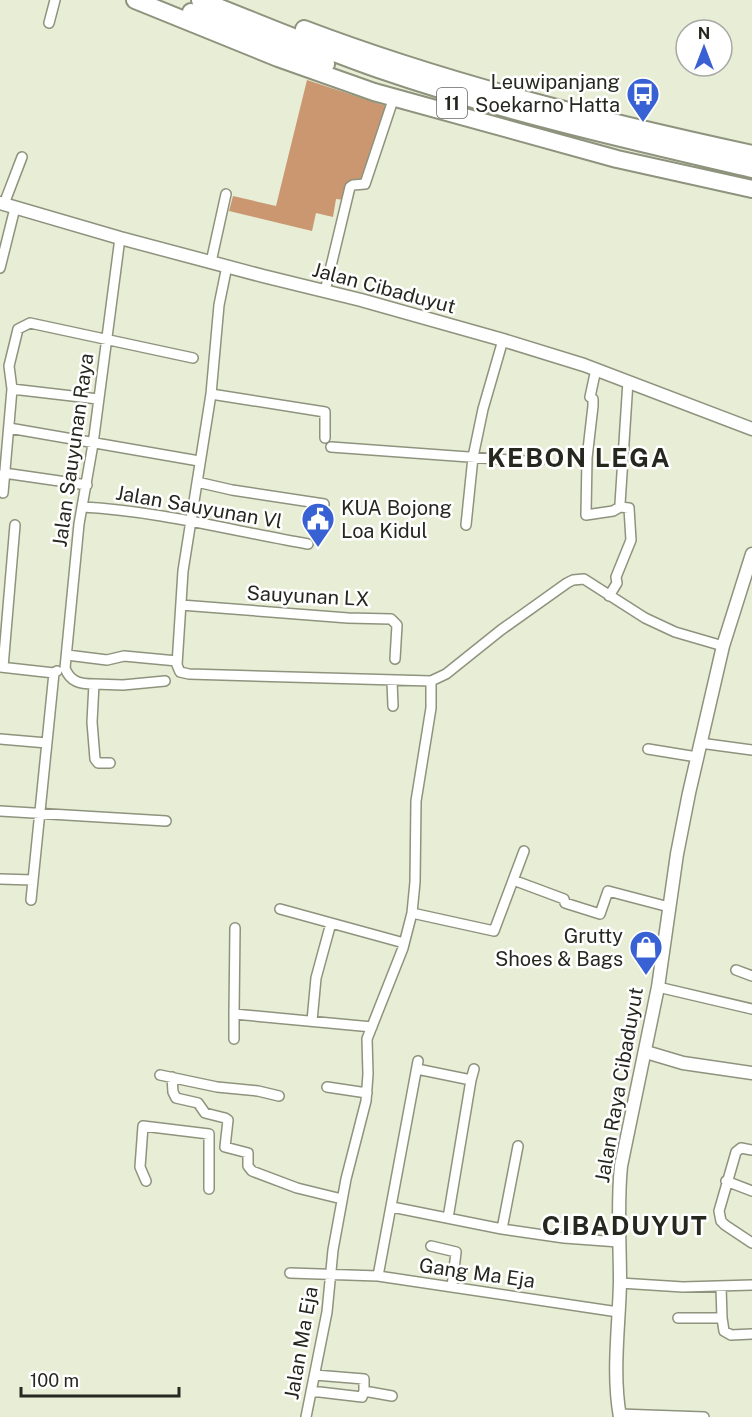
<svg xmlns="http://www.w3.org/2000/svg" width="752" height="1417" font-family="'Public Sans',sans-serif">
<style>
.forest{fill:#ca9770}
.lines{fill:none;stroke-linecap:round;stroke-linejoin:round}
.street-casing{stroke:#8e937d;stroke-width:12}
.secondary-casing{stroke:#8e937d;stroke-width:15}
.highway-casing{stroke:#8e937d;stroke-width:20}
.street{stroke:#fff;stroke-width:9}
.secondary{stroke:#fff;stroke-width:12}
.highway{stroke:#fff;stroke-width:16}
.labels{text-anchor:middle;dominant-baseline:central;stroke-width:5;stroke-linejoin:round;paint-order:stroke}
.shield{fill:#fff;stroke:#676862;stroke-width:1.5}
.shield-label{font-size:18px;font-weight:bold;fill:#26281f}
.poi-label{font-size:20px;fill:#26281f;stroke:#fff;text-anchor:end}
.street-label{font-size:20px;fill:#26281f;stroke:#fff}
.district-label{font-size:26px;font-weight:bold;letter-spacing:1.5px;fill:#26281f;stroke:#fff}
</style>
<rect width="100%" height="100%" fill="#e8edd6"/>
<path class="forest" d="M307,80L389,107L363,184L349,182L344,200L336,199L333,217L316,213L312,231L229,211L233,196L276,206Z"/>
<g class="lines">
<defs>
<path id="street" d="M49,23L55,0
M4,204L22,157
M211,262L226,194
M227,266L219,305L211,394L183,571L177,665L180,672L189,674L431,681L446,674L501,630L567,583L573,580L584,579L645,618L675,632L723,646
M0,268L15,208
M325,291L350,187L353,185L365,184L394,97
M596,369L590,397L593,399V406L587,458L586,515L613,511L620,507
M12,389L98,399
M211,394L325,412V438
M9,428L199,461
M331,447L539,462
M4,473L87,485
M197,482L232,490L324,504
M3,493L12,389L9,366L18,329L30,323L193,358
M83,507C159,511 233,531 308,544
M466,525L473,457L483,409L503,340
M609,596L617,583L616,577L631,540L629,508L620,507V504L628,381
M181,605L348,618L391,619L397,625L395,659
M67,655L107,660L124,656L177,661
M0,667L54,673L57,671
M3,667L15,525
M65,668L79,524L93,444L120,238
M65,668C70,682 80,684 94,684L92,722L95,759L98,763H110
M392,681L393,706
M94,684L123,685L165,681
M0,739L47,743
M700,743L752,750
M648,749L697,757
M0,811L166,821
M0,879L33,880
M513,880L564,899L565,903L600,914L608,891L669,907
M31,900L54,673
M280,909L404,943
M412,913L494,931L524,851
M736,970L752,976
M658,987L752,1009
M234,1014L235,928
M312,1021L316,978L331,923
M234,1039V1014L372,1027
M417,1069L471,1080
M160,1075L217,1087L258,1091L279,1096
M172,1077L173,1092L176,1098L198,1103L205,1113L225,1118L228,1120L225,1147L248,1153V1166L252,1171L297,1188L342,1199
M327,1087L367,1093
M752,1150L741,1148L736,1152L719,1211L721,1221L725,1225L752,1243
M146,1181L140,1167L143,1126L209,1134V1189
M726,1181L752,1191
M392,1207L502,1229L564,1238L619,1242
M448,1218L471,1080L474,1069
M502,1229L518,1146
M431,1246L456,1252L452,1287
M290,1273L378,1276L618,1312
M378,1276L418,1061
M620,1283L683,1287L752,1285
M678,1318H722L721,1287
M722,1318L724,1331L731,1335L752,1334
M315,1375L364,1379V1391L392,1396
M311,1391L362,1397L364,1391
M619,1414L704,1417
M306,1417L327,1312L333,1250L346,1179L366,1101L368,1074L367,1039L403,948L412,913L415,882L416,801L431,708V681"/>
<path id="secondary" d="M0,203L120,238L263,276L361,300L503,340L584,365L752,429
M646,1052L683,1063L752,1073
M620,1417C612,1373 619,1327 620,1282C620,1243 617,1205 621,1166L658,987L677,854L689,793L723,646L752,554"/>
<path id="highway" d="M135,0L278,58L374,92L617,159L752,189
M200,0C259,23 318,48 378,69C500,111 627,140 752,169
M191,12L326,64
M304,29C449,84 600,121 752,154"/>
</defs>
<use href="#street" class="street-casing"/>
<use href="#secondary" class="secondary-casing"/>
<use href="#highway" class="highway-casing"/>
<use href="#street" class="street"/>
<use href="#secondary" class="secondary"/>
<use href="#highway" class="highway"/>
</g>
<defs>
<symbol id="bus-pin" viewBox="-11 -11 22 30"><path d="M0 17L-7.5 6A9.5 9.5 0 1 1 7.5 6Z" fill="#3862d3" stroke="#fff"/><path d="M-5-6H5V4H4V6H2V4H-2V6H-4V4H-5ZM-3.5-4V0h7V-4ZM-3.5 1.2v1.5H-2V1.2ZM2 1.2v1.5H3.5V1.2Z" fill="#fff"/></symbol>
<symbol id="civic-pin" viewBox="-11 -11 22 30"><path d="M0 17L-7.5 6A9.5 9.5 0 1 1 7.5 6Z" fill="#3862d3" stroke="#fff"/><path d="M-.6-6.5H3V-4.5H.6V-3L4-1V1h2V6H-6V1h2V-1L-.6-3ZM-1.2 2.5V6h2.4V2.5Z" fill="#fff"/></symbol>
<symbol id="shop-pin" viewBox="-11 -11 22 30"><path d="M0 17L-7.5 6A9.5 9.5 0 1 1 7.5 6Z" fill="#3862d3" stroke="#fff"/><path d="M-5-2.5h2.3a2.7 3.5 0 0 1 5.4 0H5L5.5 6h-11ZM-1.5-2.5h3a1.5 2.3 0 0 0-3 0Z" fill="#fff"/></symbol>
</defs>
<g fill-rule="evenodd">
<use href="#bus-pin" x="624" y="75" width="38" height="52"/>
<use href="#civic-pin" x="299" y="500" width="38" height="52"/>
<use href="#shop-pin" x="627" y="928" width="38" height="52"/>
</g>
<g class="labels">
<rect class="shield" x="437" y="88" width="30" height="30" rx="4.5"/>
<g class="shield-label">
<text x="452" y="103">11</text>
</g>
<g class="poi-label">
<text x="620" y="82">Leuwipanjang<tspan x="620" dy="23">Soekarno Hatta</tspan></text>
<text x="341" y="508" text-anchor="start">KUA Bojong<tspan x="341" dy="23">Loa Kidul</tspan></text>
<text x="623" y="936">Grutty<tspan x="623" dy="23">Shoes &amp; Bags</tspan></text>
</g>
<g class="street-label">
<text transform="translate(384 288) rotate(15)">Jalan Cibaduyut</text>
<text transform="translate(73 450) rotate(-82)">Jalan Sauyunan Raya</text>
<text transform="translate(199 507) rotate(10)">Jalan Sauyunan Vl</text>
<text transform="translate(308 596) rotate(3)">Sauyunan LX</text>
<text transform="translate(619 1085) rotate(-80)">Jalan Raya Cibaduyut</text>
<text transform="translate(477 1273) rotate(8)">Gang Ma Eja</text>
<text transform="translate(301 1343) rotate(-80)">Jalan Ma Eja</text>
</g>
<g class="district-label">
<text x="579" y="457">KEBON LEGA</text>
<text x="625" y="1225">CIBADUYUT</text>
</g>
</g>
<g transform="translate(704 48)"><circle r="28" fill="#ffffff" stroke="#a8a9a5" stroke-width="1.5"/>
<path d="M0-4.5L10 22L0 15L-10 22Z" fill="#3862d3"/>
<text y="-9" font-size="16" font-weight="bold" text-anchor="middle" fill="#26281f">N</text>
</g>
<path d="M21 1387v9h158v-9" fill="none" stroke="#26281f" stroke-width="3"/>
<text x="30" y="1387" font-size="18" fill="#26281f" stroke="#ffffff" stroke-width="4.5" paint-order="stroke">100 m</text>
</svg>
